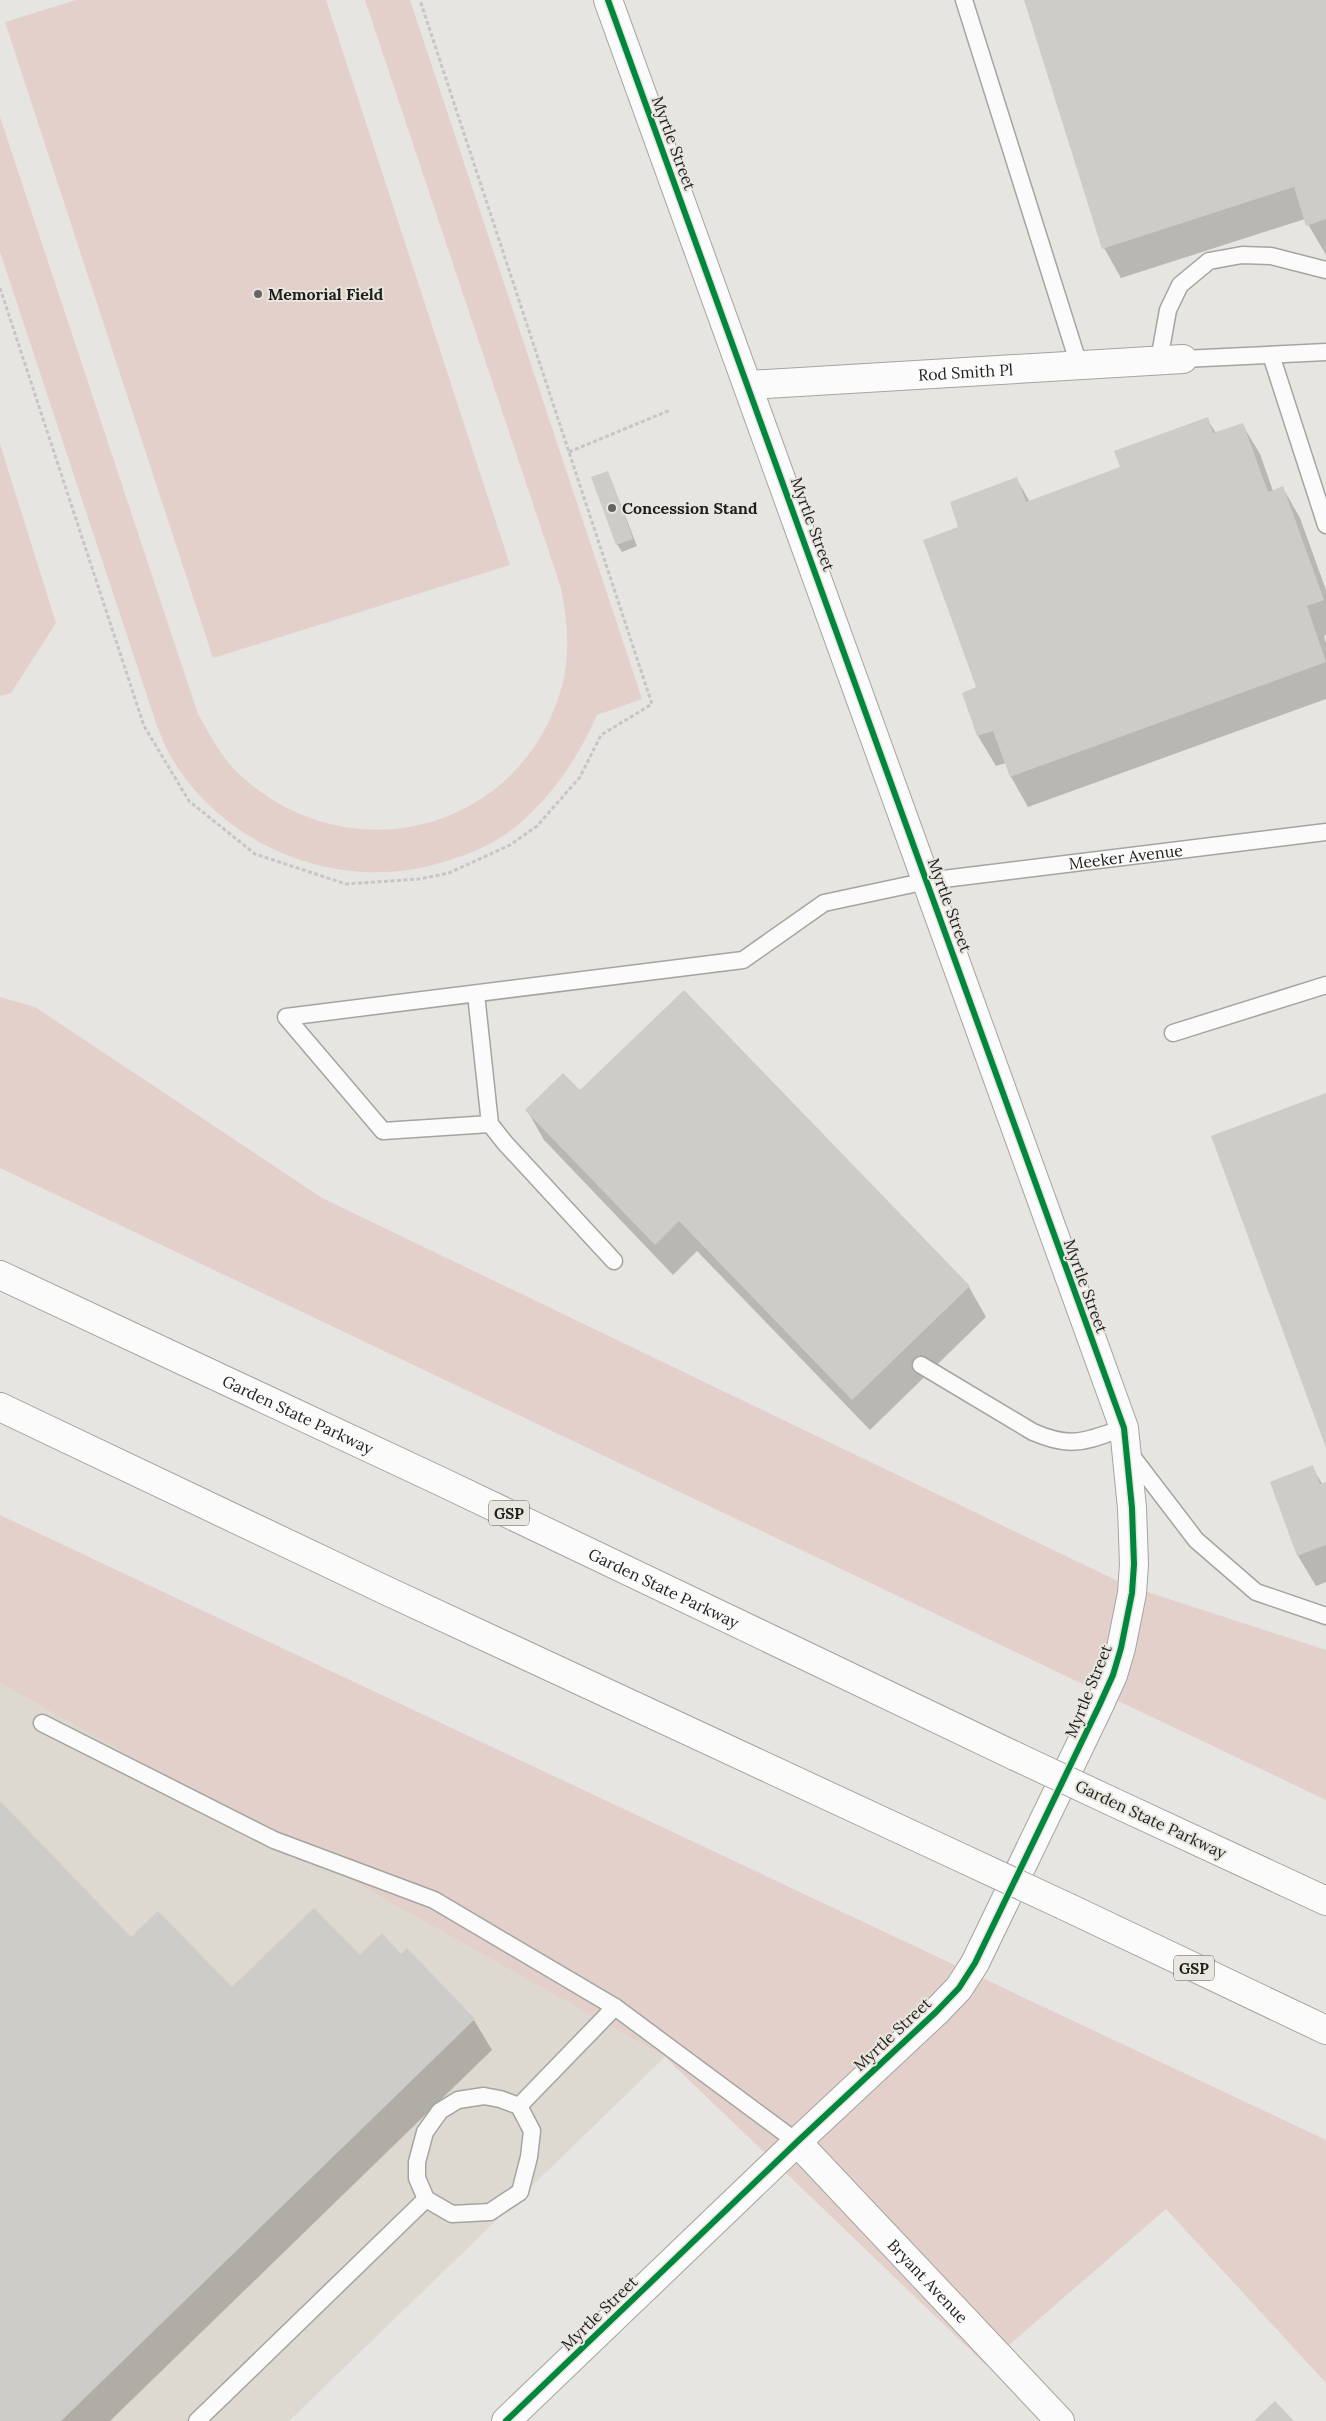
<svg xmlns="http://www.w3.org/2000/svg" width="1326" height="2421" font-family="Lora,serif">
<style>
.built{fill:#ddd9d0}
.green{fill:#e3d0cb}
.shadow{fill:#0003}
.building{fill:#cdccc9}
.lines{fill:none;stroke-linecap:round;stroke-linejoin:round}
.lane-casing{stroke:#a4a4a1;stroke-width:19}
.street-casing{stroke:#a4a4a1;stroke-width:30}
.highway-casing{stroke:#a4a4a1;stroke-width:30}
.path{stroke:#c7c6c5;stroke-width:3;stroke-dasharray:4 2.5;stroke-linecap:butt}
.lane{stroke:#fbfbfb;stroke-width:16}
.street{stroke:#fbfbfb;stroke-width:28}
.highway{stroke:#fbfbfb;stroke-width:28}
.highway-bridge-casing{stroke:#a4a4a1;stroke-width:30;stroke-linecap:butt}
.highway-bridge{stroke:#fbfbfb;stroke-width:28}
.cycleway-casing{stroke:#e9e6e0;stroke-width:9}
.cycleway{stroke:#00873e;stroke-width:6}
.poi-dot{fill:#666461;stroke:#e9e6e0;stroke-width:2}
.labels{text-anchor:middle;dominant-baseline:central;stroke-width:4;stroke-linejoin:round;paint-order:stroke}
.shield{fill:#e9e6e0;stroke:#5c5b57;stroke-width:1}
.shield-label{font-size:15px;font-weight:bold;fill:#201f1c}
.street-label{font-size:16px;fill:#201f1c;stroke:#e9e6e0}
.poi-label{font-size:16px;font-weight:bold;fill:#201f1c;stroke:#e9e6e0;text-anchor:start}
</style>
<rect width="100%" height="100%" fill="#e7e5e2"/>
<path class="built" d="M0,1683L665,2057L289,2421H0Z"/>
<path class="green" d="M76,0H326L510,565L213,658L5,22Z
M365,0H410L642,699L597,715C576,762 548,803 506,834C484,849 459,858 433,865C335,891 223,846 171,757C166,748 161,736 157,726L0,252V117L198,714C210,735 221,757 238,773C347,877 522,832 562,686C571,653 567,620 561,588Z
M0,444L56,623L11,693L0,696Z
M0,997L35,1007L322,1198L1126,1585L1326,1650V1800L0,1168Z
M0,1515L1326,2140V2383L1166,2209L986,2365L665,2057L0,1683Z"/>
<path class="shadow" d="M1025,0H1326V255L1305,219L1121,278L1104,248Z
M1207,419L1216,433L1242,424L1260,454L1273,491L1283,488L1300,518L1326,590V635L1324,636L1326,643V699L1028,807L1011,777L1006,763L996,766L978,736L963,694L978,688L1016,478L1030,502L1121,468Z
M608,472L637,546L622,552L617,544Z
M580,1092L969,1287L986,1317L870,1430L697,1251L673,1275L544,1140L527,1110Z
M1312,1467L1323,1485L1326,1484V1582L1316,1586L1298,1556Z
M0,1803L131,1938L232,1988L360,1957L401,1955L474,2020L492,2050L110,2421H0Z"/>
<path class="building" d="M1024,0H1326V219L1306,226L1294,187L1102,249Z
M1208,417L1213,433L1243,423L1268,492L1283,486L1324,600L1307,606L1326,662L1010,777L993,731L977,736L962,693L976,687L923,540L958,527L950,502L1017,477L1026,502L1120,467L1114,451Z
M608,471L633,539L616,545L591,477Z
M684,990L970,1286L852,1400L679,1221L655,1245L525,1110L563,1073L580,1090Z
M1326,1093V1448L1211,1136Z
M1313,1465L1320,1484L1326,1482V1545L1297,1556L1270,1482Z
M0,1801L131,1937L158,1911L232,1987L314,1908L360,1955L382,1933L401,1954L407,1948L475,2019L61,2421H0Z
M1275,2401L1294,2421H1254Z"/>
<g class="lines">
<defs>
<g id="lane">
<path d="M964,0L1079,365"/>
<path d="M1271,355L1326,525"/>
<path d="M1183,359L1326,352"/>
<path d="M1159,360L1168,310L1180,285L1209,261L1242,255L1271,256L1326,270"/>
<path d="M476,994L490,1124L505,1143L614,1261"/>
<path d="M1173,1033L1326,985"/>
<path id="s1" d="M490,1124L383,1131L286,1017L743,960L824,903L927,881L1326,832"/>
<path d="M921,1365L1033,1432C1072,1449 1085,1441 1124,1428"/>
<path d="M1128,1451L1196,1540L1256,1592L1326,1616"/>
<path d="M42,1723L274,1840L434,1900L615,2007L797,2142"/>
<path d="M484,2096L500,2099L519,2106L532,2131L529,2157L520,2192L490,2212L452,2214L426,2199L417,2178V2162L425,2132L440,2111L458,2100Z"/>
<path d="M519,2106L615,2007"/>
<path d="M197,2421L426,2199"/>
</g>
<g id="street">
<path id="s2" d="M748,385L1183,359"/>
<path id="s3" d="M797,2142L1060,2421"/>
<path d="M506,2421L797,2142L936,2012L959,1988L975,1963L1099,1706L1113,1675L1121,1648L1132,1593L1134,1564L1132,1508L1124,1428L608,0"/>
</g>
<g id="highway">
<path id="s4" d="M0,1275L440,1481L1015,1756"/>
<path d="M0,1407L385,1590L966,1860"/>
<path d="M1113,1802L1326,1901"/>
<path d="M1063,1905L1326,2030"/>
</g>
</defs>
<use href="#lane" class="lane-casing"/>
<use href="#street" class="street-casing"/>
<use href="#highway" class="highway-casing"/>
<path class="path" d="M0,288L144,726L189,801L255,854L346,884L419,879L449,873L510,845L537,826L580,777L601,735L652,704L420,0
M569,452L670,410"/>
<use href="#lane" class="lane"/>
<use href="#street" class="street"/>
<use href="#highway" class="highway"/>
<defs>
<path id="highway-bridge" d="M1015,1756L1113,1802
M966,1860L1063,1905"/>
</defs>
<use href="#highway-bridge" class="highway-bridge-casing"/>
<use href="#highway-bridge" class="highway-bridge"/>
<defs>
<path id="cycleway" d="M506,2421L797,2142L936,2012L959,1988L975,1963L1099,1706L1113,1675L1121,1648L1132,1593L1134,1564L1132,1508L1124,1428L608,0"/>
</defs>
<use href="#cycleway" class="cycleway-casing"/>
<use href="#cycleway" class="cycleway"/>
</g>
<g class="poi-dot">
<circle cx="258" cy="294" r="5"/>
<circle cx="612" cy="508" r="5"/>
</g>
<g class="labels">
<g class="shield">
<rect x="489" y="1500.5" width="40" height="25" rx="4"/>
<rect x="1174" y="1955.5" width="40" height="25" rx="4"/>
</g>
<g class="shield-label">
<text x="509" y="1513">GSP</text>
<text x="1194" y="1968">GSP</text>
</g>
<g class="street-label">
<text transform="translate(674 143) rotate(70)">Myrtle Street</text>
<text stroke="none"><textPath href="#s2" startOffset="218">Rod Smith Pl</textPath></text>
<text transform="translate(813 524) rotate(70)">Myrtle Street</text>
<text stroke="none"><textPath href="#s1" startOffset="1122">Meeker Avenue</textPath></text>
<text transform="translate(950 905) rotate(70)">Myrtle Street</text>
<text transform="translate(1086 1286) rotate(70)">Myrtle Street</text>
<text stroke="none"><textPath href="#s4" startOffset="329">Garden State Parkway</textPath></text>
<text stroke="none"><textPath href="#s4" startOffset="734">Garden State Parkway</textPath></text>
<text transform="translate(1088 1691) rotate(-68)">Myrtle Street</text>
<text transform="translate(1151 1819) rotate(25)">Garden State Parkway</text>
<text transform="translate(892 2034) rotate(-43)">Myrtle Street</text>
<text stroke="none"><textPath href="#s3" startOffset="191">Bryant Avenue</textPath></text>
<text transform="translate(599 2313) rotate(-44)">Myrtle Street</text>
</g>
<g class="poi-label">
<text x="268" y="294">Memorial Field</text>
<text x="622" y="508">Concession Stand</text>
</g>
</g>
</svg>
